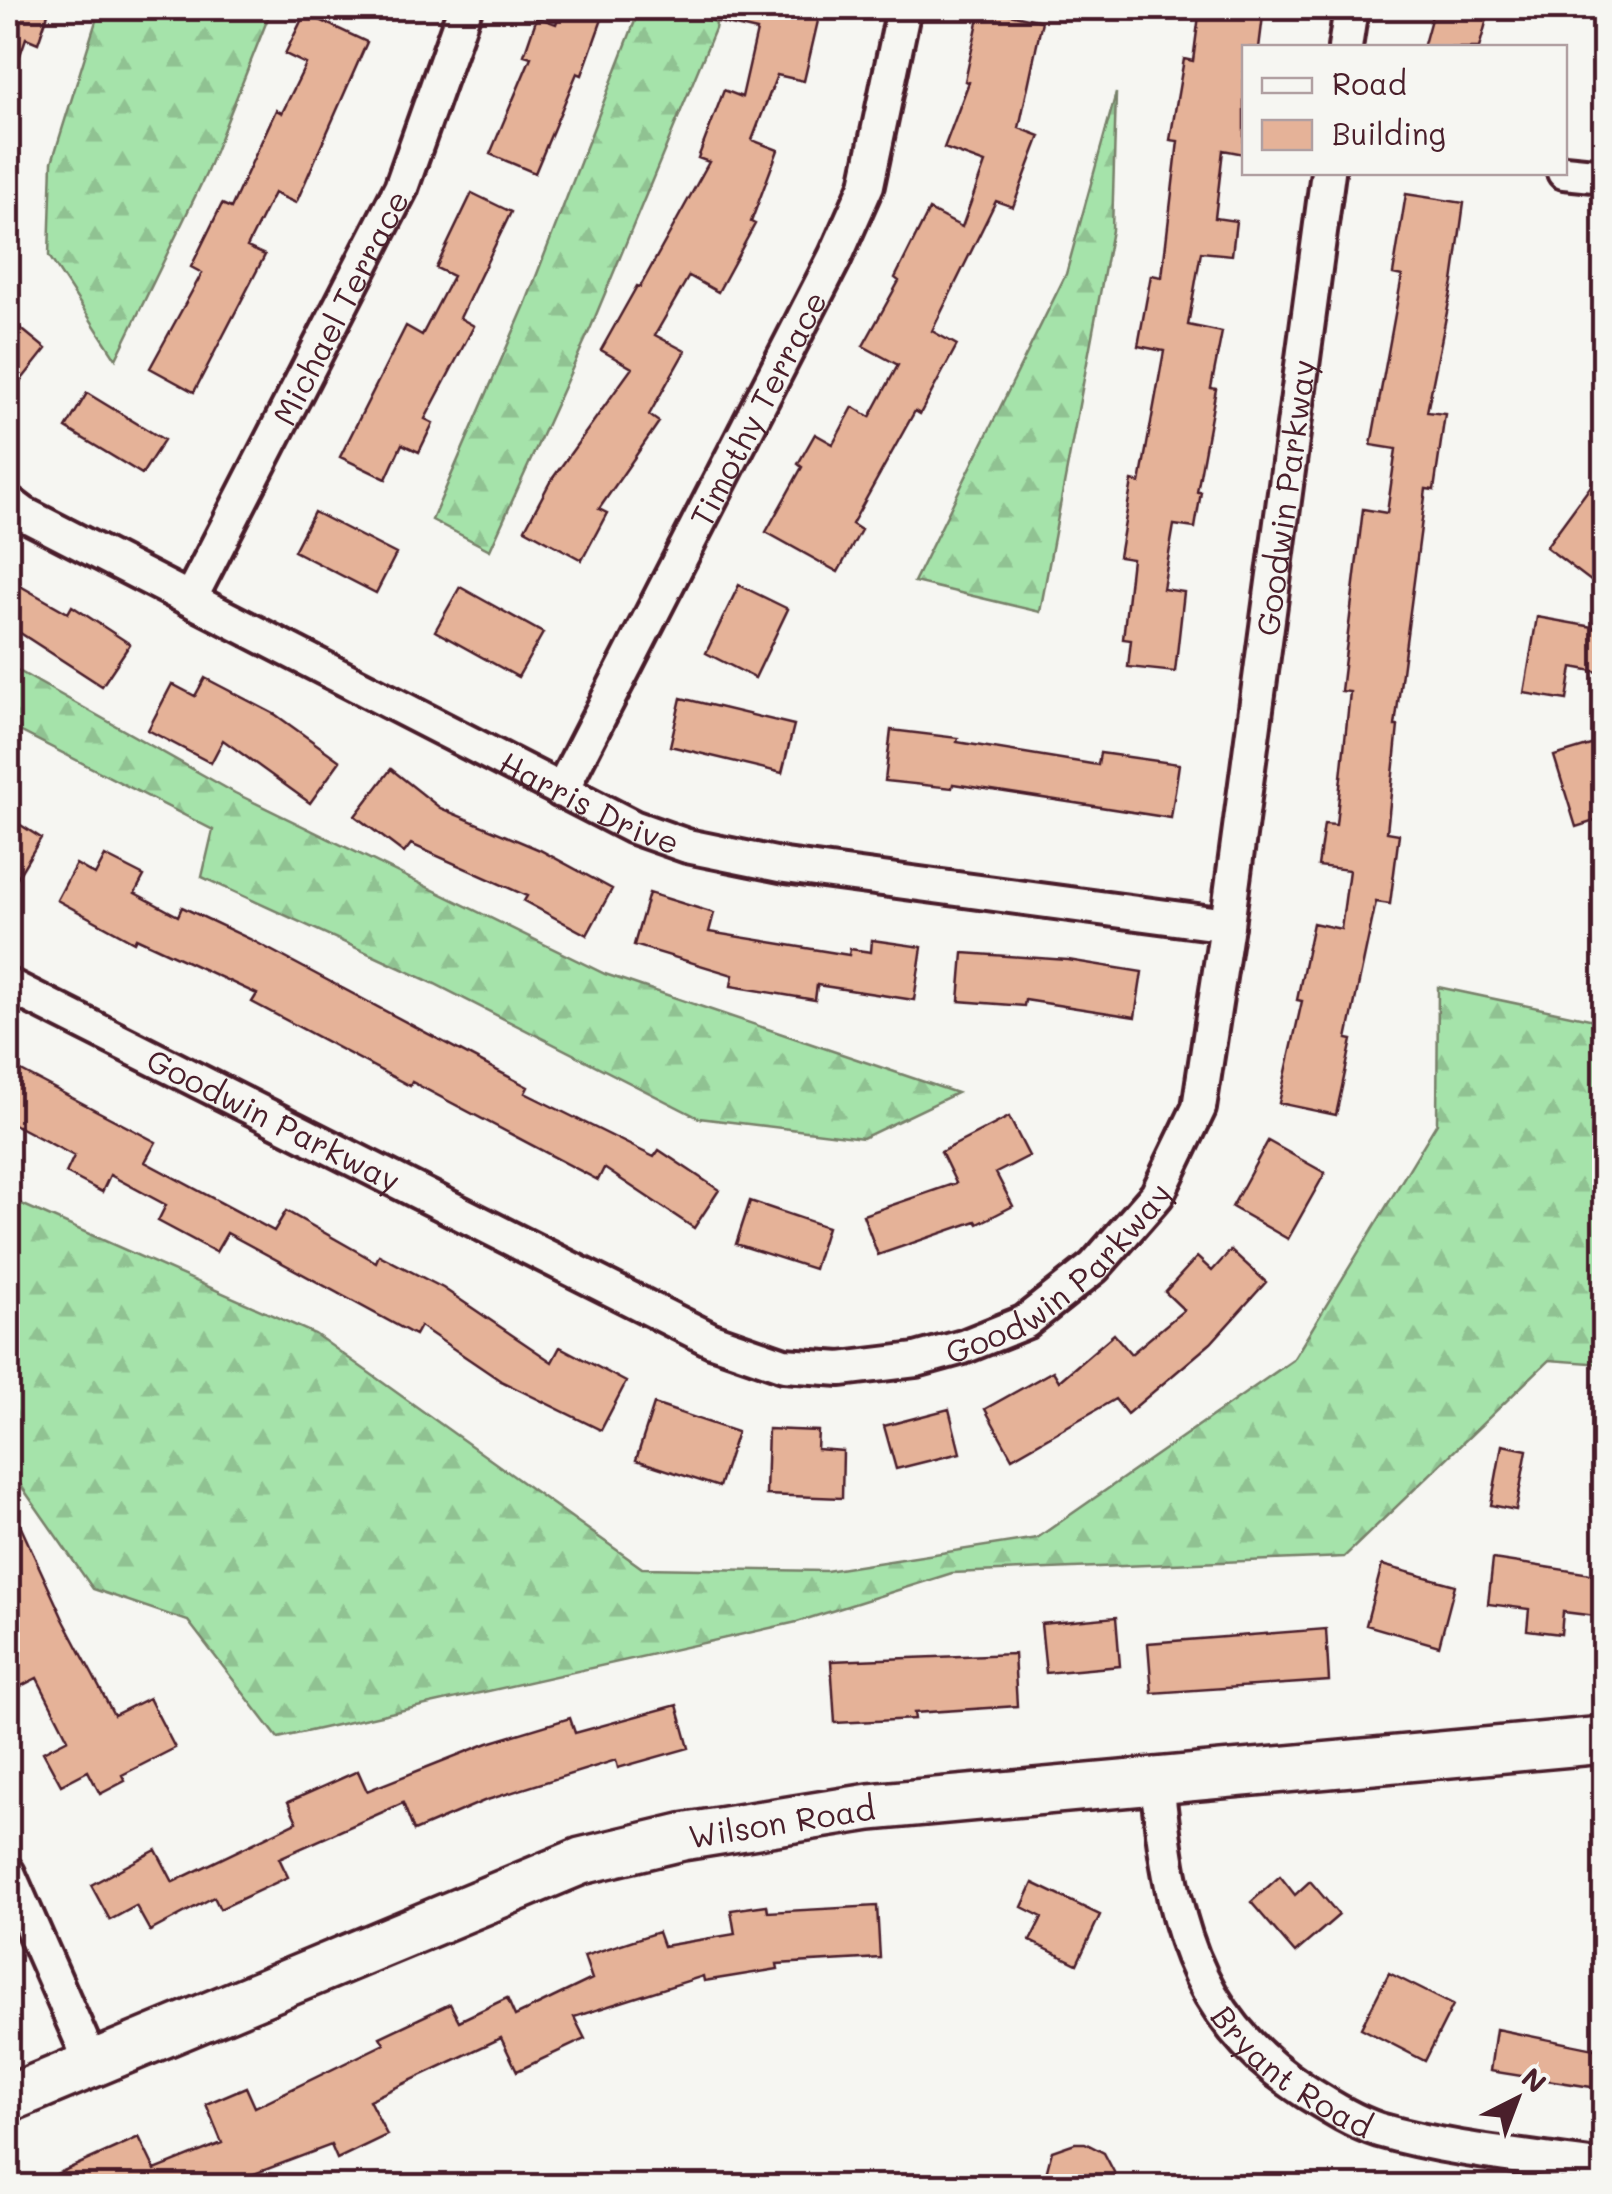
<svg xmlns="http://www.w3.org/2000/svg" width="1612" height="2194" font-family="Mali,sans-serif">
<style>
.forest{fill:url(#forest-firs);stroke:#78816a;stroke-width:2.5}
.building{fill:#e5b298;stroke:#4a1f2b;stroke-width:2.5}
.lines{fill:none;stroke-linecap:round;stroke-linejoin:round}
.street-casing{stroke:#4a1f2b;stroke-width:40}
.secondary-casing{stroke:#4a1f2b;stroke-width:52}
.street{stroke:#f6f6f2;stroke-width:32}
.secondary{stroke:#f6f6f2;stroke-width:45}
.labels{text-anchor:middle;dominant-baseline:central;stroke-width:8;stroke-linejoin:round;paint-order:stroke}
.street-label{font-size:32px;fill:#4a1f2b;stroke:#f6f6f2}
</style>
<defs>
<pattern id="forest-firs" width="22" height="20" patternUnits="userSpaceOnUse" patternTransform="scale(2.5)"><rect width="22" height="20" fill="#a5e3aa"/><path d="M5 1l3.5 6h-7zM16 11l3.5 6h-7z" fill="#90c292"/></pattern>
</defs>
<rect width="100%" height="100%" fill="#f6f6f2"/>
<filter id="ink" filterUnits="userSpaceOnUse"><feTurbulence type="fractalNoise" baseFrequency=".01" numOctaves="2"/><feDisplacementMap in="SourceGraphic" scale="20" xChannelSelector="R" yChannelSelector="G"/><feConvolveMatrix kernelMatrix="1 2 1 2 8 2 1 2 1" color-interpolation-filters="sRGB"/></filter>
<g filter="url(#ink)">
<path class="forest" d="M100,8H272L206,174L116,359L49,256L52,162Z
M640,8H719L715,29L591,327L490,550L432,520L525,305Z
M1116,93L1112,230L1040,612L914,582L1066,274Z
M8,665L235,793L605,974L957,1093L863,1138L699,1118L435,984L202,877L213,830L8,725Z
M1438,987L1604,1022V1364L1549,1360L1344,1557L952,1573L797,1622L278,1738L188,1621L93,1589L8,1467V1198L315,1334L642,1568L826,1571L1037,1538L1293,1360L1437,1123Z"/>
<path class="building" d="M8,8H50L38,43L26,38L11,81L8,80Z
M562,8H606L582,75L577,73L535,173L490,154L531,57L524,55L537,17L556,24Z
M698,8H821L804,81L777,75L752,140L778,150L751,222L755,224L718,292L689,276L655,335L685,351L649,415L659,422L599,509L607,513L582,560L525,529L550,482L632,368L601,350L637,286L640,287L709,162L698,158L724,90L742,97L757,31L696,17Z
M981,8L1042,21L1019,128L1040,136L1013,207L996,201L932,331L957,345L920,414L915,411L852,524L861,530L838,572L766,532L802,467L798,464L815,434L833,444L853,407L870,417L898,365L863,346L899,281L895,278L929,210L962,227L985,163L944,148L969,82L965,81Z
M1200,8H1264L1259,48H1244V154L1223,150L1215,218L1236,221L1232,255L1201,252L1188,325L1222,332L1211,388L1216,389L1197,492H1201L1195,528L1174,525L1163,589L1184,592L1175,672L1128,667L1131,640L1123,639L1132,559L1119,557L1132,481L1140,483L1164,351L1138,346L1151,275L1162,277L1178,141L1170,140L1184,59L1193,61Z
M1434,8H1490L1479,48H1423Z
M305,13L367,42L296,203L274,193L247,247L265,255L194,392L150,368L202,273L191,267L222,204L231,208L276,110L282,113L306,64L285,54Z
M472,193L511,212L460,318L474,326L425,419L433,423L419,452L402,444L386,479L340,457L406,326L422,335L453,276L436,268Z
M1406,194L1464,203L1453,282L1427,412L1445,414L1434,490L1426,489L1395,726H1398L1387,832L1399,834L1390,904L1376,902L1347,1039L1352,1040L1336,1115L1279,1103L1302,1001L1297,1000L1313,923L1341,929L1349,870L1318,866L1324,824L1336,825L1350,692L1341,691L1363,509L1387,513L1396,449L1371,445L1402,276L1393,274Z
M8,318L46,349L8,397Z
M87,393L164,440L142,474L66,428Z
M1604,468V591L1546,547Z
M314,512L396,554L376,593L294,551Z
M8,579L68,613L72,606L130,644L102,686L8,625Z
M739,585L788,609L755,678L706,653Z
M460,587L543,633L518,677L435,631Z
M1537,617L1604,629V673L1572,667L1567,700L1524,693Z
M205,678L276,715L340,761L310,803L223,740L211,763L148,730L172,684L195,696Z
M681,698L794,725L782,773L670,746Z
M891,730L958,738L957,742L1098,765L1100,753L1179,764L1171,818L953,784L952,788L885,781Z
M1604,741V818L1576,827L1554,756Z
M391,769L440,808L540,850L612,889L587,935L524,901L527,896L411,844L404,853L355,816Z
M8,817L41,838L8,893Z
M105,856L144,876L135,893L178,916L182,907L250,939L528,1087L525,1093L654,1157L659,1150L719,1190L694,1228L604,1168L598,1180L412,1082L410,1086L252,1002L257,994L136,938L134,942L57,900L76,864L95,875Z
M649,893L714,913L709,932L849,955L850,949L871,952L872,940L922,947L914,1000L817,985L815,1000L731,986L733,975L634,945Z
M963,953L1068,960L1142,972L1135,1017L1025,1000L1024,1006L959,1001Z
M8,1064L156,1142L145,1162L274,1231L286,1211L376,1262L379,1255L443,1288L552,1362L560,1347L626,1382L601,1430L501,1381L420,1326L415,1335L227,1233L216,1252L158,1221L166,1205L110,1175L102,1192L66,1173L74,1156L8,1121Z
M1009,1117L1029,1156L996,1173L1013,1206L978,1224L976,1221L878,1255L863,1215L956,1183L941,1152Z
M1268,1141L1325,1173L1288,1239L1232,1207Z
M750,1201L827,1227L814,1269L736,1244Z
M1231,1250L1266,1282L1211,1343L1127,1414L1115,1399L1012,1458L985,1409L1053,1371L1059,1381L1114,1334L1131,1354L1184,1310L1165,1292L1197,1257L1212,1271Z
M654,1404L737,1432L719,1487L636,1460Z
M949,1409L960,1453L896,1469L884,1426Z
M768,1429L818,1431L817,1449L843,1451L842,1498L766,1495Z
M1502,1445L1527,1450L1516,1510L1491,1505Z
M8,1499L63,1619L114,1715L149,1698L175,1748L122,1775L125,1781L100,1794L88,1771L61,1785L43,1752L68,1739L37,1678L17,1688L8,1669V1648L19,1642L8,1618Z
M1493,1559L1604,1576V1617L1563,1612L1561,1634L1527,1630L1529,1609L1488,1604Z
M1382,1565L1455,1585L1439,1646L1366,1625Z
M1116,1617L1120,1666L1046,1673L1041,1624Z
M1326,1629L1329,1681L1152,1693L1148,1643Z
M1014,1654L1017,1706L914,1713L915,1719L835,1723L831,1661Z
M677,1705L689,1748L618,1768L616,1760L484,1801L414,1831L403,1803L279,1858L288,1877L220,1909L214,1897L150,1931L136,1906L110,1920L91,1885L156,1850L173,1882L297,1822L288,1802L358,1771L367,1791L488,1743L570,1718L575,1733Z
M1280,1876L1295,1895L1310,1881L1339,1915L1295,1953L1251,1902Z
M1033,1883L1100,1915L1077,1964L1030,1941L1042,1917L1022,1907Z
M767,1905L768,1912L877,1906L880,1958L777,1964L778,1969L704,1981L703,1976L574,2017L585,2039L517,2071L501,2038L369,2100L387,2135L337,2159L331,2145L222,2186H30L139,2137L155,2170L222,2143L206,2104L246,2087L255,2107L384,2044L380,2037L450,2004L459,2021L507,1998L515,2016L592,1979L584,1956L658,1932L663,1946L735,1934L731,1910Z
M1389,1973L1453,2005L1425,2061L1361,2028Z
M1496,2029L1604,2051V2089L1490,2071Z
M1075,2143H1085L1104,2153L1114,2172V2186H1047L1046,2174L1052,2151Z"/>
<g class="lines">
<defs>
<g id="street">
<path d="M1345,48L1351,8"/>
<path d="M1564,172L1604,176"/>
<path id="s1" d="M8,502L24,514L633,827L687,846L785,866L1227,925"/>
<path id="s2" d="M190,599L401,188L465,8"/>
<path id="s3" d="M561,791L835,257L867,185L904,8"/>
<path id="s4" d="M8,985L712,1340L784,1365L841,1369L916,1360L963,1347L1025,1322L1094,1267L1157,1195L1199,1108L1227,925L1328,172"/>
<path id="s5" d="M1157,1782C1171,1911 1188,2015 1305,2091C1329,2106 1352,2121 1379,2130C1452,2151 1530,2157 1604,2168"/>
<path d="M8,1873L92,2064"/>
</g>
<g id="secondary">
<path id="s6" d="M8,2099L581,1861L682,1837L870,1807L1604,1740"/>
</g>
</defs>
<use href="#street" class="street-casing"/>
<use href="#secondary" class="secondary-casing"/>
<use href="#street" class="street"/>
<use href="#secondary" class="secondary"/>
</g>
</g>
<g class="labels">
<g class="street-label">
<text stroke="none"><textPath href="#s2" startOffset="328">Michael Terrace</textPath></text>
<text stroke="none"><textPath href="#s3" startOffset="430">Timothy Terrace</textPath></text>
<text stroke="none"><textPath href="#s4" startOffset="2010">Goodwin Parkway</textPath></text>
<text stroke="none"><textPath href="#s1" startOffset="655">Harris Drive</textPath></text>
<text stroke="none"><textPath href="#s4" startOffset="298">Goodwin Parkway</textPath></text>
<text stroke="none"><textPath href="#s4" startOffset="1168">Goodwin Parkway</textPath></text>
<text stroke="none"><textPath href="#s6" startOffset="825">Wilson Road</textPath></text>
<text stroke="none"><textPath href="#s5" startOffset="335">Bryant Road</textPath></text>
</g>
</g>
<rect width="1612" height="2194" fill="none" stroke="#f6f6f2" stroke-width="40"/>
<rect x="20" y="20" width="1572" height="2154" fill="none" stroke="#4a1f2b" stroke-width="4" filter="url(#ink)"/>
<rect x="1242" y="45" width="325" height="130" fill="#f6f6f2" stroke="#b1a0a2" stroke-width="2.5"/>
<rect x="1262" y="78" width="50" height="15" fill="#f6f6f2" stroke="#b1a0a2" stroke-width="2.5"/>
<text x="1332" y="95" font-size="30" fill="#4a1f2b">Road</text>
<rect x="1262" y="120" width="50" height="30" fill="#e5b298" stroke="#b1a0a2" stroke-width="2.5"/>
<text x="1332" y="145" font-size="30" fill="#4a1f2b">Building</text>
<g transform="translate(1517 2099) rotate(42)" stroke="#f6f6f2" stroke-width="8" paint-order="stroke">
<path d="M0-8L18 38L0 25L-18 38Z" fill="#4a1f2b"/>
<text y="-15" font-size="28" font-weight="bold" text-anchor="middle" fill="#4a1f2b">N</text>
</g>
</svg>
